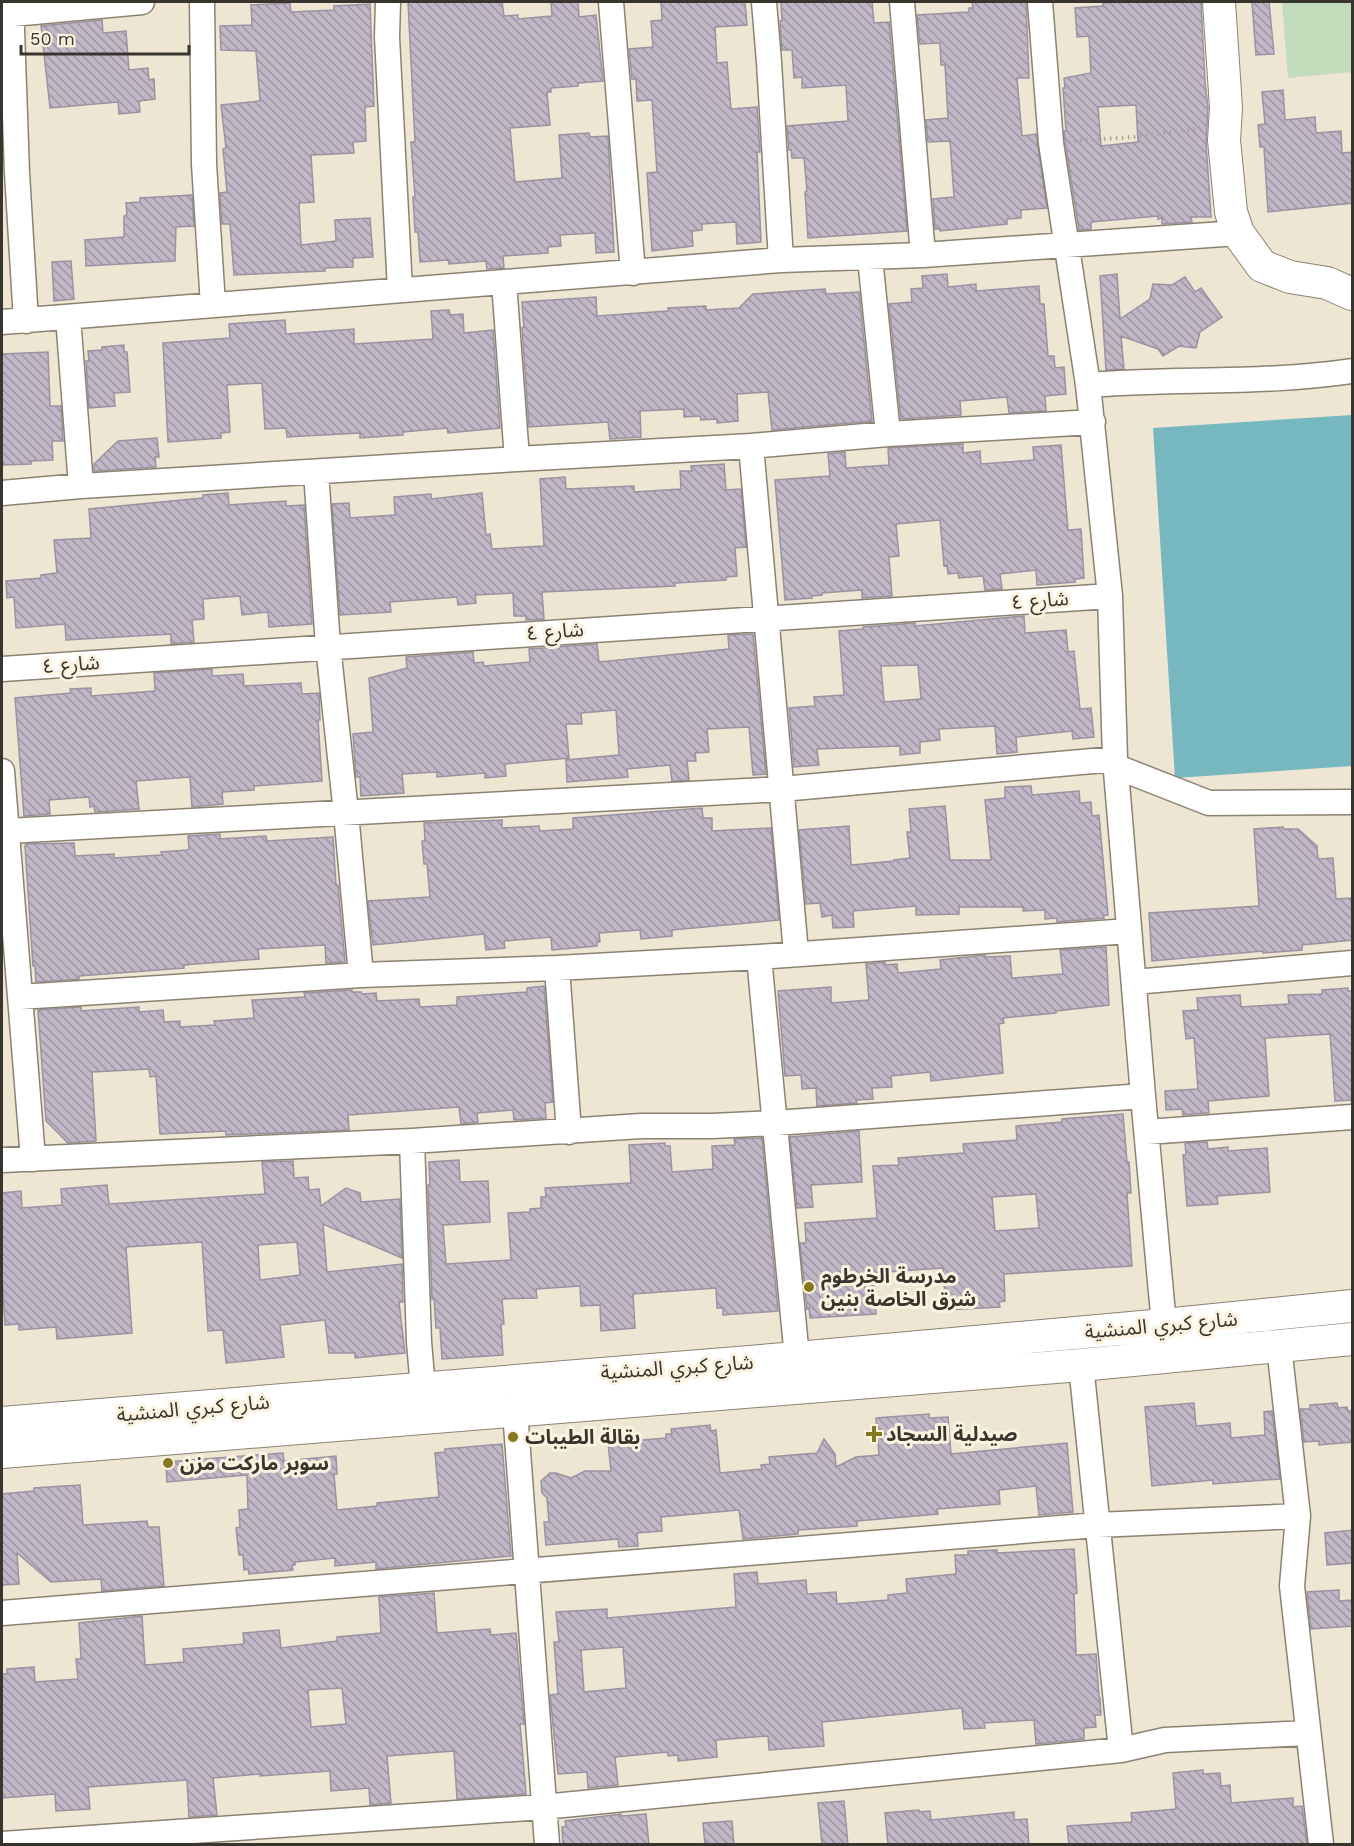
<svg xmlns="http://www.w3.org/2000/svg" width="1354" height="1846" font-family="'Work Sans','Noto Sans Arabic',sans-serif">
<style>
.garden{fill:#c2dcbc}
.water{fill:#77b7bf}
.building{fill:url(#building-back-hatch);stroke:#9b92a2;stroke-width:1.5;fill-rule:evenodd}
.lines{fill:none;stroke-linecap:round;stroke-linejoin:round}
.minor-casing{stroke:#8b8272;stroke-width:27}
.major-casing{stroke:#8b8272;stroke-width:34}
.path{stroke:#aaa395;stroke-width:4;stroke-dasharray:1.5 4.5;stroke-linecap:butt}
.minor{stroke:#fff;stroke-width:24}
.major{stroke:#fff;stroke-width:32}
.poi-dot{fill:#85781c;stroke:#fcf2e0;stroke-width:2}
.labels{text-anchor:middle;dominant-baseline:central;stroke-width:6;stroke-linejoin:round;paint-order:stroke}
.street-label{font-size:20px;fill:#38342e;stroke:#fcf2e0}
.poi-label{font-size:20px;font-weight:bold;fill:#38342e;stroke:#fcf2e0;text-anchor:start}
</style>
<defs>
<pattern id="building-back-hatch" width="6" height="6" patternUnits="userSpaceOnUse" patternTransform="scale(1.5)"><rect width="6" height="6" fill="#c0b7c7"/><path d="M-1 5l2 2M0 0l6 6M5-1l2 2" fill="none" stroke="#9d96a2"/></pattern>
</defs>
<rect width="100%" height="100%" fill="#eee5d3"/>
<path class="garden" d="M1282,2H1352V72L1288,78Z"/>
<path class="water" d="M1352,415V766L1175,778L1153,428Z"/>
<path class="building" d="M408,2H502L504,16L518,15V19L552,16L551,2H578L579,17L596,15L603,81L578,83V86L551,88V92H547L550,125L510,128L515,182L562,178L559,135L589,133L590,137L608,136L614,252L596,253L595,233L560,235L561,246L548,247V253L503,256L504,268L487,269L486,261L449,264L448,260L420,262L418,232H415L413,197H415L411,142H415Z
M661,2H745L747,25L715,27L717,63L727,62L731,109L757,107L760,152H757L761,242L737,244L736,222L702,224V230L692,231L693,246L652,251L647,173L657,172L652,100L637,101L636,79H632L629,49L653,47L651,21L662,20Z
M781,2H872L874,23L889,22L907,231L808,238L805,192L807,191L804,158H792L791,150H789L787,126L848,121L846,85L802,88V77L794,78L792,50H782L780,21H782Z
M972,2H1026L1029,78H1017L1022,136L1036,134L1047,208L1021,210V218L1007,219V224L940,231V229H935L933,199L954,197L950,141L928,142L926,120L948,118L945,65H941L940,43L920,44L917,15L969,12V8H973Z
M1123,2H1201L1205,82L1208,108L1206,142L1211,217H1191L1192,222L1162,224V218L1158,219V216L1091,222V229L1079,230L1065,141L1064,131H1066L1063,88H1065L1064,78L1091,73L1089,36L1077,37L1075,8L1103,6V3ZM1136,105L1138,142L1101,146L1098,107Z
M1252,2H1269L1274,54L1256,55Z
M290,3L291,12L334,10V6L370,4L374,106L365,107L366,141L353,142L354,153L311,155L314,202L299,203L301,245L336,241L335,220L370,218L373,257L353,258V267L325,268V271L234,275L230,224H222L220,193L227,192L223,149L226,148L221,105L260,101L256,51L221,50L220,26L252,25L251,5Z
M102,20L103,33L126,31L129,70L148,68L149,80L154,79L155,99L139,101L140,112L119,114L118,102L50,108L41,26Z
M1283,90L1285,120L1315,117L1316,133L1341,131L1342,153L1353,152V203L1268,212L1264,147H1260L1258,125L1265,124L1262,92Z
M192,195L194,226L176,227L175,261L86,266L85,240L124,237V216L127,215L126,203L140,202V198Z
M71,261L74,299L54,301L52,262Z
M947,274L948,287L976,284V291L1039,286L1040,304H1044L1048,356H1054L1055,368L1064,367L1066,394L1045,396L1046,411L1009,413L1007,397L960,401L961,415L901,419L889,304L912,302L911,289L923,288L922,276Z
M1117,274L1120,319L1150,299L1153,284L1172,285L1185,277L1195,292L1201,288L1222,317L1200,332L1196,348L1179,346L1163,356L1158,349L1121,336L1124,369L1106,370L1100,276Z
M825,289L826,294L859,292L872,421L772,430L768,392L737,394L738,421L717,423V419L701,420L700,416L684,417V409L640,411L641,437L610,439L608,422L529,427L522,328L524,327L522,302L596,297L597,316L668,311V308L706,306V310L739,308L753,294Z
M449,310L450,315L463,314L464,333L493,330L500,428L448,433L447,428L403,432V435L360,438V433L287,437L286,428L265,429L262,383L227,385L230,432L221,433V438L168,442L163,343L230,338L229,324L285,320L286,334L354,329V344L433,339L431,311Z
M124,345V352H127L130,392L114,393L115,406L89,408L86,361H89L88,351L102,350V347Z
M48,352L50,406H61L63,441H52L53,460L31,461V464L2,465V354Z
M157,438L159,457H155L156,467L94,471V464L118,441Z
M963,444V453L980,451L981,464L1034,460L1033,447L1061,445L1068,530L1081,529L1084,578L1075,579V582L1037,585L1036,570L1000,574L1002,589L985,590L983,576L959,578L958,573L948,574L947,565L944,566L940,520L896,524L899,556L889,557L892,596L862,598V590L822,593V595L812,596V598L785,600L775,480L830,476L828,454L845,452L846,468L889,465L888,448Z
M724,464L726,490L741,489L746,547L735,548L737,576L726,577V580L675,583V586L542,592L544,619L526,620V616H514L513,593L475,595L476,603L458,605L457,597L390,602L391,612L340,615L332,504L349,503L350,518L395,515L394,497L431,494V499L482,493L486,535L490,534L492,549L544,546L540,479L565,477L566,489L634,486V492L681,489L680,471H692L691,466Z
M228,493L229,505L286,501V506L304,505L312,624L269,627L268,612L242,615L240,596L203,599L204,619L192,620L194,642L171,644V634L66,640L65,624L16,628L14,597L7,598L6,581L41,578V575L57,573L54,540L91,538L89,509L203,498V495Z
M1024,616L1025,633L1066,630L1068,652L1074,651L1080,709L1091,708L1094,737L1073,739L1072,731L1016,737L1017,752L997,754L995,726L939,729L940,740L920,742V753L900,755V746L817,749L819,765L794,767L789,708L815,706L814,697L844,695L839,631L863,629V627L915,623V626ZM918,665L921,699L884,702L881,666Z
M753,634L766,774L753,775L749,727L707,729L709,752L695,753L696,761H687L689,780L672,781L670,765L627,769L628,777L567,782L566,760L619,755L616,710L581,713L582,724H566L569,758L505,764L506,776L485,778V773L437,777V772L402,774L404,793L361,796L360,777H356L353,734L373,732L369,678L407,668L406,657L473,652L474,663L483,662L484,666L530,662L529,649L597,644L599,662L729,649L728,635Z
M212,669V676L243,674L244,686L301,683L302,694L319,693L320,720H318L322,781L254,786V790L222,792L223,804L192,807L190,777L136,781L139,809L95,812L94,806L90,807L89,797L49,800L50,814L24,816L15,698L71,693L70,689L91,688V696L155,691L154,673Z
M1031,786L1032,795L1079,791L1080,803L1091,802L1092,816L1099,815L1108,915L1103,916L1104,918L1057,922V918L1045,919V910L1023,911V907H959V914L916,915V906L853,911L854,927L833,928L832,915L822,917L820,903L806,904L799,830L849,826L851,865L894,861V860L910,858L907,832H911L909,809L945,806L950,860H991L985,800L1005,798V787Z
M702,808L703,818H712V831L771,828L779,920L672,930V936L641,939L640,930L599,933L600,942H597V946L552,950L551,937L504,941L505,948L486,950L484,934L373,945L368,901L430,897L427,864H424L422,841H425L424,823L502,820V828L539,826L540,831L573,829V818Z
M1283,827V829H1298L1317,846L1318,859L1333,858L1336,899L1351,898L1353,940L1302,945V950L1263,953V951L1152,961L1149,913L1259,906L1254,829Z
M220,834V839L266,836L267,841L333,837L336,885H338L345,962L326,963L325,945L258,949L259,959L184,965V968L79,976V979L36,982L35,966H33L25,846L26,844L74,843L75,856L114,854V858L162,855L161,852L187,850L189,849L188,836Z
M1106,947L1109,1005L1056,1011V1013L1003,1018L1004,1023L999,1024L1003,1073L931,1081L930,1072L891,1076L892,1087L872,1088L873,1099L856,1100L857,1103L817,1106L816,1088L802,1089L801,1075L785,1076L778,991L831,987V1003L869,1000L866,964L885,962V965L897,964L898,973L941,969L940,960L985,955V957L1010,956L1012,978L1063,974L1060,950Z
M544,986L553,1102L545,1103L546,1118L514,1120L513,1110L477,1113L478,1122L461,1124L459,1107L348,1115L349,1130L226,1135V1131L160,1134L156,1076L150,1077L149,1069L92,1072L96,1141L68,1143L46,1121L38,1010L81,1007V1011L139,1007V1012L163,1010L164,1022L180,1021V1027L215,1025L214,1021L254,1018L252,1000L305,997L304,993L352,990V992H361L362,994L376,993L377,1001L419,999L420,1007L457,1005V997L527,992V988Z
M1348,988V991H1353V1100L1335,1101L1330,1034L1265,1038L1269,1096L1208,1101L1209,1113H1205L1183,1115L1182,1109L1166,1110L1165,1091L1198,1089L1194,1038L1186,1039L1183,1011L1198,1010L1197,998L1240,995L1241,1007L1289,1004L1288,995L1322,994V990Z
M1123,1114L1127,1162H1129L1131,1193H1127L1132,1266L1004,1274L1005,1301L999,1302L1000,1307L946,1310L943,1268L873,1273L876,1314L810,1318L809,1308L807,1309L800,1243H806L805,1223L877,1218L873,1166L899,1165L898,1158L964,1153L963,1144L1017,1140L1016,1126L1062,1122V1119ZM1036,1194L1039,1228L995,1231L992,1197Z
M859,1131L862,1182L811,1185L813,1207L797,1208L790,1137Z
M762,1138L778,1311L723,1315V1308H717L716,1288L633,1294L635,1328L601,1331L600,1305L581,1306L580,1286L536,1289L537,1298L502,1299L504,1324H501L503,1355L442,1359L440,1328H436L434,1299H432L428,1185H430L429,1162L459,1160L460,1182L488,1181L490,1222L443,1225L446,1264L511,1260L508,1213L530,1212V1209L541,1208V1197H546L545,1188L631,1183L629,1145L665,1143V1146H670L672,1172L713,1169L712,1146L735,1145L734,1139Z
M1207,1142L1208,1149L1228,1147V1151L1267,1148L1270,1192L1217,1196L1218,1204L1187,1206L1183,1155H1186L1185,1143Z
M293,1161L294,1178L308,1177L309,1190L319,1189L321,1206L346,1188L360,1193L361,1202L400,1199L402,1258L323,1224L327,1272L402,1264L403,1302H399L405,1353L355,1358V1353H329L325,1320L280,1325L284,1357L226,1363L223,1330L208,1331L202,1242L126,1247L132,1333L57,1339L56,1327L19,1330V1324L5,1325L2,1277V1193L21,1191L22,1208L62,1205L61,1189L107,1185L109,1204L265,1194L262,1162ZM297,1242L300,1275L260,1280L258,1245Z
M1194,1403L1196,1426L1230,1423L1231,1438L1265,1435L1264,1412L1272,1411L1280,1479L1213,1484V1480L1152,1486L1145,1407Z
M1337,1403L1338,1408L1347,1407L1348,1411H1353V1442L1319,1445V1441L1304,1442L1300,1409H1310V1405Z
M929,1414V1418L948,1417L951,1454L1067,1443L1073,1512L1039,1515L1036,1486L999,1490L1000,1504L937,1509L938,1514L857,1521V1526L798,1530V1534L743,1539L739,1510L661,1517L662,1531L637,1533L638,1546L619,1547L618,1539L546,1545L544,1522H549L547,1498L542,1493L541,1481L550,1473H556L571,1478L585,1471H611L608,1443L666,1438V1434H672L671,1429L710,1425L711,1431L716,1430L720,1473L762,1469L761,1465L770,1464L769,1457L817,1453L824,1439L835,1454L836,1467L856,1457L879,1455L876,1418Z
M502,1444L511,1556L376,1569V1562L335,1566V1558L295,1562V1565H292L293,1570L249,1574L248,1569L244,1570L243,1555H239L236,1528L240,1527L239,1510L248,1509L247,1475L167,1482L166,1462L283,1453L284,1461L336,1456L337,1474H334L337,1510L377,1506V1503L439,1497L435,1453L445,1452V1449Z
M80,1485L83,1525L147,1521L148,1527H159L164,1586L102,1591L101,1579L51,1582L17,1553L19,1584L2,1585V1494L34,1491V1488Z
M1353,1530V1563L1327,1565L1325,1533Z
M1074,1549L1077,1593L1074,1594L1076,1655L1096,1654L1099,1698H1100L1101,1715H1095L1096,1727L1084,1728V1739L1036,1744L1034,1720L984,1723L985,1728L964,1729L962,1708L822,1722L824,1746L769,1750L768,1736L716,1740L717,1757L678,1761V1755L668,1756V1752L615,1757L618,1785L588,1788L587,1772L558,1774L550,1695L558,1694L554,1642H559L556,1612L607,1609V1618L736,1607L734,1574L757,1572L758,1584L806,1580L807,1594L836,1592L837,1604L888,1600V1595L907,1593L906,1579L956,1574L955,1555H968V1551L997,1550V1553ZM623,1647L626,1688L584,1692L581,1650Z
M1339,1590V1601L1353,1600V1626L1311,1629L1307,1592Z
M434,1593L437,1633L490,1629L491,1635L516,1633L524,1724H520L526,1794L457,1799L454,1751L387,1756L391,1803L370,1805L369,1788L331,1791L330,1771L260,1776V1774L213,1778L217,1815L189,1817L187,1780L88,1787L90,1809L56,1811L55,1794L2,1798V1674H7V1669L34,1667L35,1682L78,1679L76,1659H81L79,1623L142,1616L145,1665L184,1662L183,1649L244,1644L243,1633L279,1630L281,1648L337,1641V1637L381,1633L379,1597ZM342,1688L346,1724L311,1727L308,1690Z
M1203,1770V1774L1220,1773L1221,1786L1230,1785L1231,1803L1293,1798V1807L1302,1806L1307,1845H1069L1067,1826L1132,1822L1131,1813L1176,1809L1173,1773Z
M844,1801L848,1845H822L818,1803Z
M919,1810V1812L930,1811L931,1820L1014,1812V1820L1027,1819L1029,1845H888L885,1813Z
M621,1814L622,1816L646,1814L649,1845H563L562,1827L566,1826L565,1821Z
M732,1821L734,1845H705L703,1823Z"/>
<g class="lines">
<defs>
<path id="minor" d="M11,2L17,173L26,321
M202,2L204,164L213,305
M388,2L387,37L400,290
M611,2L633,273
M764,2L769,62L781,260
M902,2L923,255
M1040,2L1051,143L1088,385L1110,596L1115,759L1143,1096L1164,1325
M2,15L142,2
M870,258L888,434
M504,282L517,459
M68,317L81,486
M2,322L781,260L923,255L1238,233
M1088,385C1176,378 1265,384 1352,371
M751,446L796,953
M316,472L328,646L346,813L361,975
M2,493L81,486L517,459L751,446L888,434L1093,422
M2,669L1110,596
M1117,767L1209,803L1352,802
M2,771L33,1159
M7,831L782,789L1115,759
M759,957L797,1358
M557,968L569,1132
M1134,982L1352,963
M20,997L361,975L557,968L759,957L1129,931
M1147,1132L1352,1117
M412,1141L419,1342L423,1388
M2,1160L412,1141L641,1126H712L776,1123L1143,1096
M1279,1346L1298,1516L1292,1586L1321,1844
M1081,1365L1121,1750
M515,1411L547,1844
M2,1613L1097,1525L1298,1516
M2,1844L543,1807L1121,1750L1165,1740L1308,1733"/>
<path id="major" d="M1219,2L1226,108L1224,140L1231,212L1238,233L1262,266L1290,277L1327,283L1352,294
M2,1423L797,1358L1164,1325L1352,1306
M2,1452L1081,1365L1352,1339"/>
</defs>
<use href="#minor" class="minor-casing"/>
<use href="#major" class="major-casing"/>
<path class="path" d="M1074,141L1133,137L1200,128"/>
<use href="#minor" class="minor"/>
<use href="#major" class="major"/>
</g>
<g class="poi-dot">
<circle cx="809" cy="1287" r="6"/>
<path d="M871 1425h6v6h6v6h-6v6h-6v-6h-6v-6h6z"/>
<circle cx="513" cy="1437" r="6"/>
<circle cx="168" cy="1463" r="6"/>
</g>
<g class="labels">
<g class="street-label">
<text transform="translate(1040 600) rotate(-4)">شارع ٤</text>
<text transform="translate(555 631) rotate(-4)">شارع ٤</text>
<text transform="translate(71 664) rotate(-4)">شارع ٤</text>
<text transform="translate(1161 1325) rotate(-5)">شارع كبري المنشية</text>
<text transform="translate(677 1367) rotate(-4)">شارع كبري المنشية</text>
<text transform="translate(193 1408) rotate(-5)">شارع كبري المنشية</text>
</g>
<g class="poi-label">
<text x="821" y="1276">مدرسة الخرطوم<tspan x="821" dy="23">شرق الخاصة بنين</tspan></text>
<text x="886" y="1434">صيدلية السجاد</text>
<text x="525" y="1437">بقالة الطيبات</text>
<text x="180" y="1463">سوبر ماركت مزن</text>
</g>
</g>
<rect width="1354" height="1846" fill="none" stroke="#38342e" stroke-width="6"/>
<path d="M21 45v9h168v-9" fill="none" stroke="#38342e" stroke-width="3"/>
<text x="30" y="45" font-size="18" fill="#38342e" stroke="#fcf2e0" stroke-width="4.5" paint-order="stroke">50 m</text>
</svg>
